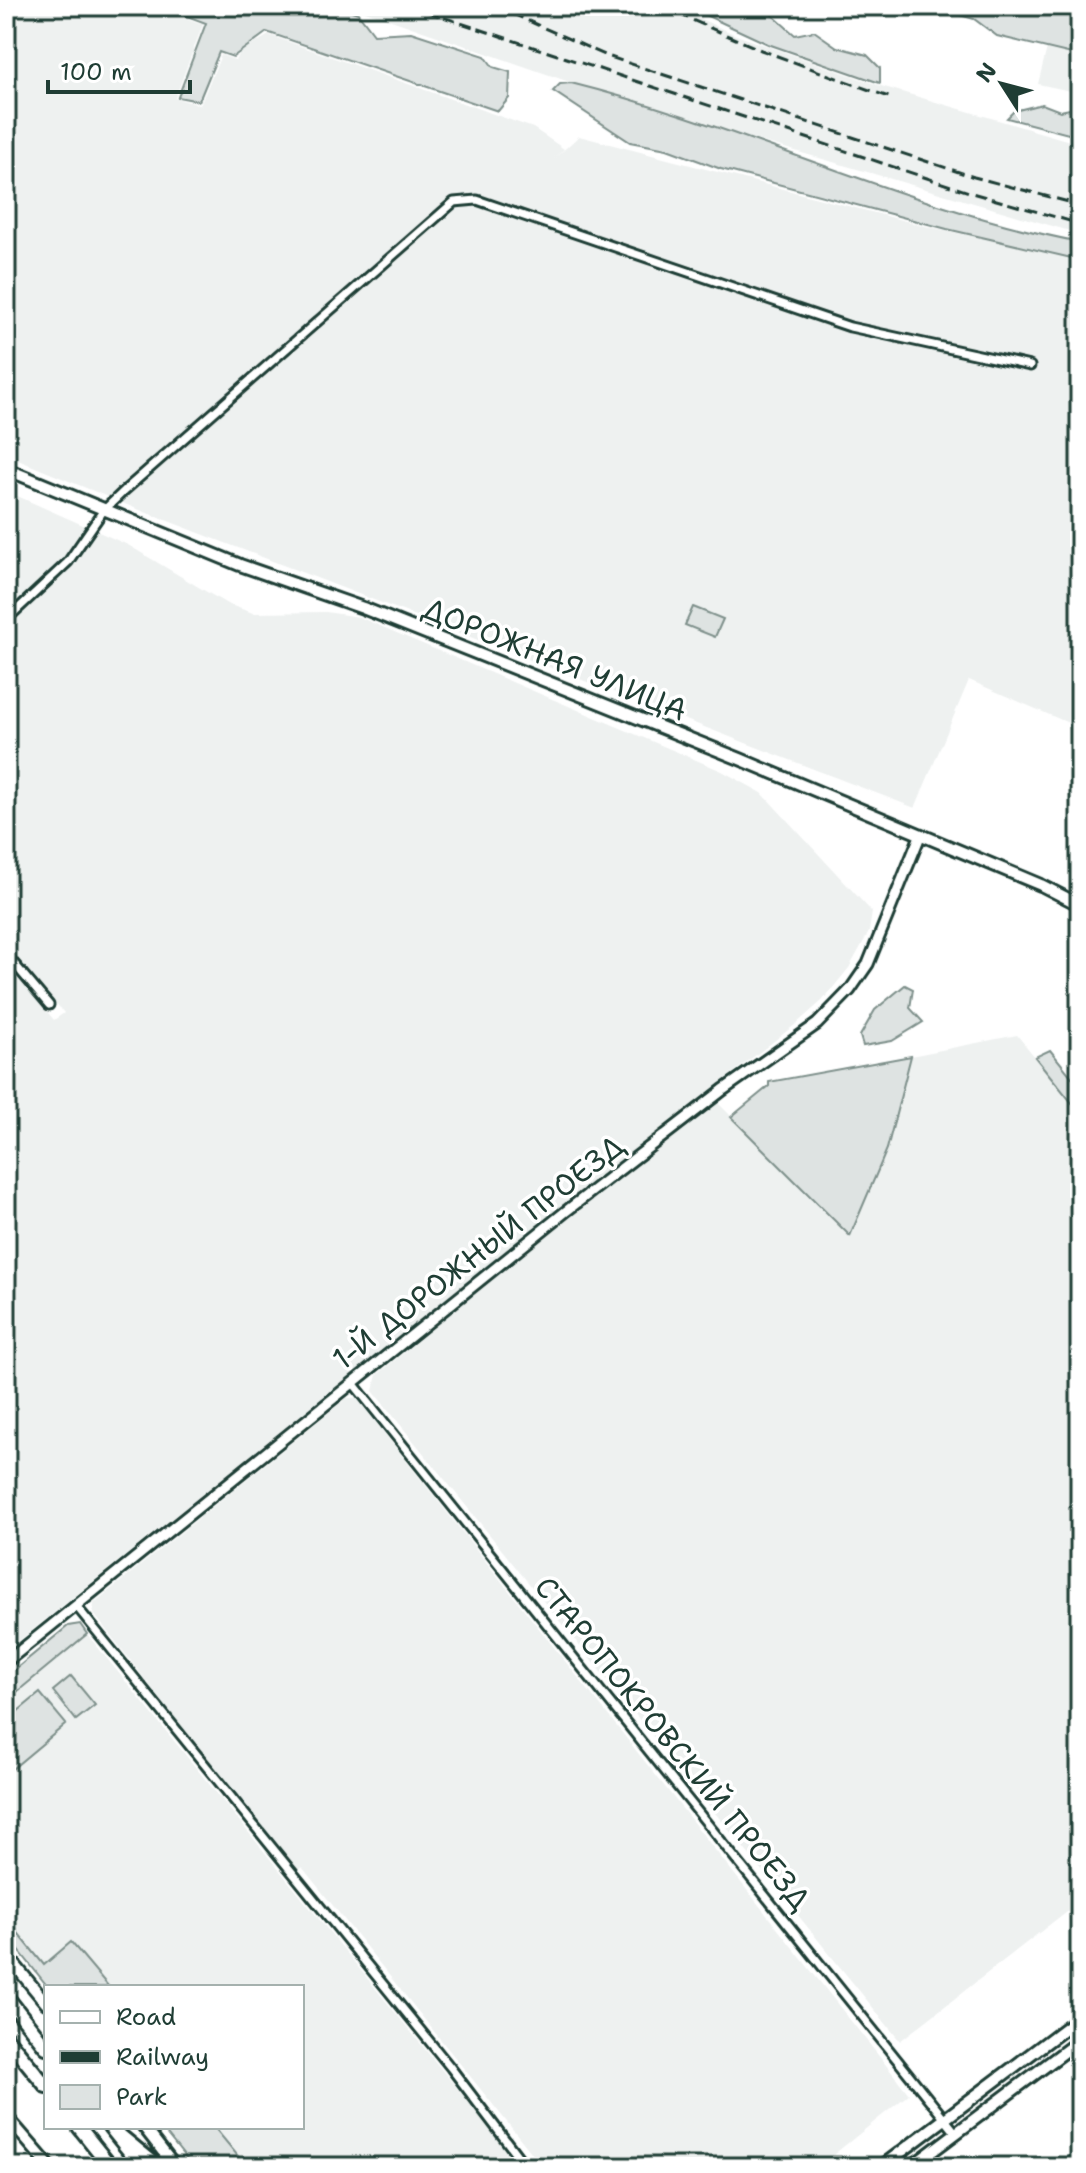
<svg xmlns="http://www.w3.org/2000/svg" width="1086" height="2173" font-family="'Shantell Sans',sans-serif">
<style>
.built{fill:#eef1f0}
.green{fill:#dee3e2;stroke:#7e908b;stroke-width:2}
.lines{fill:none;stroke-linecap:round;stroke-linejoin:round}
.minor-casing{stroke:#1f3d34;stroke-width:13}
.tertiary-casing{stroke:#1f3d34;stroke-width:15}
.secondary-casing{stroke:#1f3d34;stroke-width:16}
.primary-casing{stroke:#1f3d34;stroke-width:18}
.minor{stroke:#fff;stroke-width:7}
.tertiary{stroke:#fff;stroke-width:9}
.secondary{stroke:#fff;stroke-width:10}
.primary{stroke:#fff;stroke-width:12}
.rail{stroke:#1f3d34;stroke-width:3;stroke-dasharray:12 6;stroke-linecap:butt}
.labels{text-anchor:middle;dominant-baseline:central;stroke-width:7;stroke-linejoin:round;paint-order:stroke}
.street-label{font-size:30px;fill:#1f3d34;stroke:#fff}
</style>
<rect width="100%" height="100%" fill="#fff"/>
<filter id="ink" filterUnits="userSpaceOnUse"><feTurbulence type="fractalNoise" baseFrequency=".0125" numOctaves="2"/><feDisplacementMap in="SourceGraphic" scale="16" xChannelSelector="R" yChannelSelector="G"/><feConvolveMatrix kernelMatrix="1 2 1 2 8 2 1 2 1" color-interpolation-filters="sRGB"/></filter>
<g filter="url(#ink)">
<path class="built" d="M6,6H151L203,24L175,98L200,105L221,55L235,60L242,51L269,35L533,128L564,149L555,158L579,136L921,225L1080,260V728L969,680L915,808L137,509L6,455Z
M351,6H672L736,35L881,86L1080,144V234L627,102Z
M1047,48L1080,56V93L1038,84Z
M6,491L128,545L227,604L253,613L326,612L359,617L722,771L762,793L872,912L869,932L849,968L822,1001L796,1024L560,1207L6,1651V962L54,1020L64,1013L6,943Z
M1017,1035L1080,1112V1901L900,2041L373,1391L377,1375L568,1216L716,1101L850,1235L887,1149L911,1056Z
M347,1398H356L909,2094L818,2167H543L302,1867L296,1871L93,1613L94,1603Z
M87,1634L521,2167H247L214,2127H302V1987H109L71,1942L44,1965L6,1918V1701Z"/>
<path class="green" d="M160,6H337L358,13L374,34L411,32L485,56L493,67L510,72L509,98L498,111L267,32L233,57L219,52L199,101L178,97L206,23Z
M686,6H762L795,35L814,31L837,47L867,55L880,68V83L768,44Z
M928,6H1080V56L997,36L974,19Z
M571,83C744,126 904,208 1080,242V260L947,229L721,169L667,149L630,142L553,91L560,84Z
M1042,104L1060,111L1080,107V137L1007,118L1014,111Z
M693,607L723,619L715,637L685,625Z
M905,985L913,989L910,1008L923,1022L892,1041L863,1046L860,1036L875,1010Z
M1050,1050L1080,1087V1113L1035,1057Z
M911,1056L887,1149L850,1236L731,1117L769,1086V1082Z
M80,1624L87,1634L6,1701V1677L68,1626Z
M71,1676L95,1705L76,1720L53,1691Z
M40,1693L66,1724L6,1774V1721Z
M6,1918L44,1965L71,1942L109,1987H48L6,1934Z
M161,2127H214L247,2167H193Z"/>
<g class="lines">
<defs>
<path id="minor" d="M6,620L68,562L103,511L125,490L454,202L477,200L850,327L1030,366
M6,954L49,1005
M353,1383L956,2133
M77,1607L451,2068L526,2167"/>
<path id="tertiary" d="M6,1662L565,1212L723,1090L817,1024L850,990L868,964L920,836"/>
<path id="secondary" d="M6,469L240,565L363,608L740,759L1041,885L1080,905
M6,1954L46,2003
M6,2116L50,2167
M144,2127L175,2167
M121,2135L160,2167
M881,2167L1080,2017
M911,2167L1080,2040"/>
<path id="primary" d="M6,1996L46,2047
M6,2037L46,2086
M79,2127L111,2167
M110,2127L142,2167"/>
</defs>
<use href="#minor" class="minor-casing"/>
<use href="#tertiary" class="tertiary-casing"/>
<use href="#secondary" class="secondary-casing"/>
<use href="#primary" class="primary-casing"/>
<use href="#minor" class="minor"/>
<use href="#tertiary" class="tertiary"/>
<use href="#secondary" class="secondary"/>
<use href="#primary" class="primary"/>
<path class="rail" d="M410,6L972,193L1080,224
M495,6L607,56L974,177L1080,205
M660,6L761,50L894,99"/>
</g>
</g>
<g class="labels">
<g class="street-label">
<text transform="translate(555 659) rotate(22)">ДОРОЖНАЯ УЛИЦА</text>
<text transform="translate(478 1252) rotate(-38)">1-Й ДОРОЖНЫЙ ПРОЕЗД</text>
<text transform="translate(673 1743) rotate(51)">СТАРОПОКРОВСКИЙ ПРОЕЗД</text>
</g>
</g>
<rect width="1086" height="2173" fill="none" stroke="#fff" stroke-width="32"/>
<rect x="16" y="16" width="1054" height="2141" fill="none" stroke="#1f3d34" stroke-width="3" filter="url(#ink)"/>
<rect x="44" y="1985" width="260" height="144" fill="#ffffff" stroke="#a5b1ae" stroke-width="2"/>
<rect x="60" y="2011" width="40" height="12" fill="#ffffff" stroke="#a5b1ae" stroke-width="2"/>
<text x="116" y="2025" font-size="24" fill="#1f3d34">Road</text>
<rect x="60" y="2051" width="40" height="12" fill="#1f3d34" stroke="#a5b1ae" stroke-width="2"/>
<text x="116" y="2065" font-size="24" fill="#1f3d34">Railway</text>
<rect x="60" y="2085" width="40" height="24" fill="#dee3e2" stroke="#a5b1ae" stroke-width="2"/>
<text x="116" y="2105" font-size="24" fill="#1f3d34">Park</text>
<g transform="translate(1002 84) rotate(306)" stroke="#ffffff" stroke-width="6" paint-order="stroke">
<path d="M0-6L14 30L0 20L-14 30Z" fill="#1f3d34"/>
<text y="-12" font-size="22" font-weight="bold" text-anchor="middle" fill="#1f3d34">N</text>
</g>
<path d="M48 80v12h142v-12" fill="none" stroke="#1f3d34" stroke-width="4"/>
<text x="60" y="80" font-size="24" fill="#1f3d34" stroke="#ffffff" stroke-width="6" paint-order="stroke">100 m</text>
</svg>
